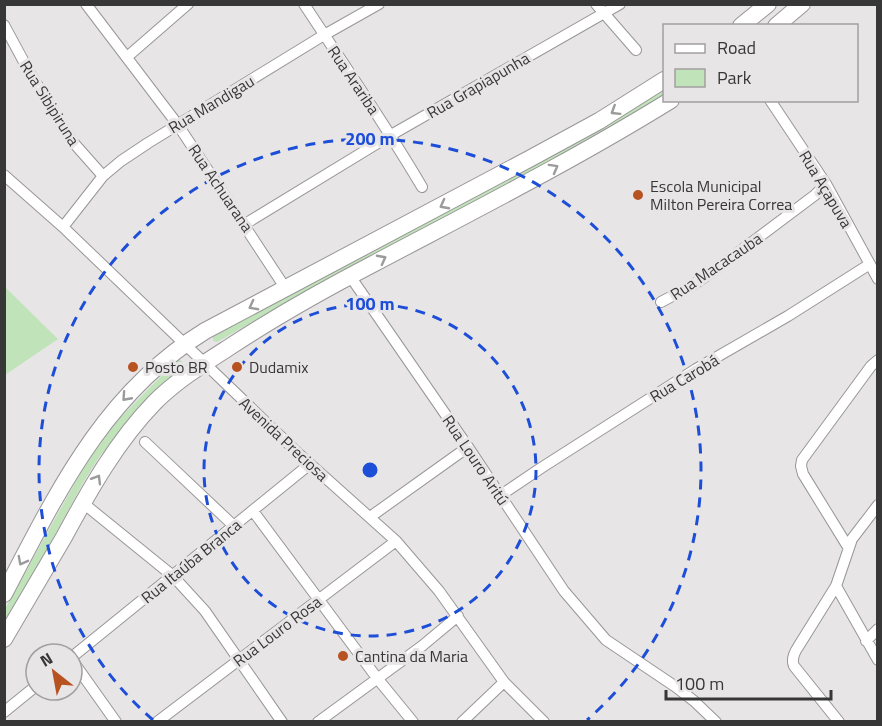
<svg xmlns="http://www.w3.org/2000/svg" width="882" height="726" font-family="'Titillium Web',sans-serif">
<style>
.green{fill:#c0e3b9}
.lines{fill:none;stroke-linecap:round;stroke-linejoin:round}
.street-casing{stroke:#989698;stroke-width:12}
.primary-casing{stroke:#989698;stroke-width:18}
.street{stroke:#fff;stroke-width:10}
.primary{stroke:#fff;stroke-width:16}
.oneway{stroke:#9c9b9c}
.ring{fill:none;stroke:#1d4ed8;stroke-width:3;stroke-dasharray:10 8}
.poi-dot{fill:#b75221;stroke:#e8e5e7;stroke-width:2}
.labels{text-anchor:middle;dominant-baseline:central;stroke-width:6;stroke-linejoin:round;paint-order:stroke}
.street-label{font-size:16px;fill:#383738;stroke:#e8e5e7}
.poi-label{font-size:16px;fill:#383738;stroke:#e8e5e7;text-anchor:start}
.centre{fill:#1d4ed8;stroke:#e8e5e7;stroke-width:3}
.ring-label{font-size:18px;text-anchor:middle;font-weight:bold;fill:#1d4ed8;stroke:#e8e5e7;stroke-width:6;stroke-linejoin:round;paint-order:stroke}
</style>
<rect width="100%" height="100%" fill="#e8e5e7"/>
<path class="green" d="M664,87V96L562,155L273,310L217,342L213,341V335Z
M4,286L58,339L5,375H4Z
M180,360L183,362L184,366L145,406L99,457L83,483L5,627V609L91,454L121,417L176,361Z"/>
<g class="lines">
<defs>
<path id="street" d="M86,4L178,125L286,289
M304,4C344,65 385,124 422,187
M596,4L636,50
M4,25L31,75L72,141L103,176
M127,57L188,4
M770,100L826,184L878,279
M4,175L63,227L300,455L396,541L439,591L504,682L544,722
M245,224L391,135L620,4
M63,227L103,176L121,161L148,143L324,35L379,4
M350,276L468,447L564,591L606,640L676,687L694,701L716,722
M661,302L693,285L719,267L815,195L826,184
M145,442L234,526
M501,495L541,468L696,369L788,316L870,264
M83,503L173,576L205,611L282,722
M253,511L377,678L413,722
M370,517L468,447
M848,547L803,474L801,466L802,460L871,366L878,360
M836,586L878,660
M866,641L878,629
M72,657L310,464
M72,660L116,722
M4,712L36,686
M157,722L396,541
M318,722L422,646L458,616
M462,722L504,682
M839,722L794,666C791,659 794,653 798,647L836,586L852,539L878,505"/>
<path id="primary" d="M741,26L768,4
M776,26L802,4
M4,594C57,493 104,393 205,331L531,158L599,121L664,80
M4,639C24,605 44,571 64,537C90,489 117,441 155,402C176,381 203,364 228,348C275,317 323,290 373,264C473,211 574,160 671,100"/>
</defs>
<use href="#street" class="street-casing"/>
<use href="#primary" class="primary-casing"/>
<use href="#street" class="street"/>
<use href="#primary" class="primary"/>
</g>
<defs><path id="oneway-chevron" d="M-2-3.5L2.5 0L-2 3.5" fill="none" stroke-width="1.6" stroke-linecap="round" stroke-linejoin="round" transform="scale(1.5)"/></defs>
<g class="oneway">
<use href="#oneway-chevron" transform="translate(615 111) rotate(148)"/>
<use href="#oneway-chevron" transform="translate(554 168) rotate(-29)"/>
<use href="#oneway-chevron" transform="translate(444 205) rotate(152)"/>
<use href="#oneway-chevron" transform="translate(382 259) rotate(-28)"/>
<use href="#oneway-chevron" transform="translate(253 306) rotate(152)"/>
<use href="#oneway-chevron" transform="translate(126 397) rotate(132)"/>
<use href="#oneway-chevron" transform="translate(97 479) rotate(-59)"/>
<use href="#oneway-chevron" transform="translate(22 561) rotate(118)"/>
</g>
<g class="ring">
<circle cx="370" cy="470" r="166"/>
<path d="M153 720A331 331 0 1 1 587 720"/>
</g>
<g class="poi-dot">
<circle cx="638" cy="195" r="6"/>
<circle cx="133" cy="367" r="6"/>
<circle cx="237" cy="367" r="6"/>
<circle cx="343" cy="656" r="6"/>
</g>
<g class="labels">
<g class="street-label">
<text transform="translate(354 80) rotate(56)">Rua Arariba</text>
<text transform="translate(478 85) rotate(-30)">Rua Grapiapunha</text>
<text transform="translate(50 103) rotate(58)">Rua Sibipiruna</text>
<text transform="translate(211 104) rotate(-31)">Rua Mandigau</text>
<text transform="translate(221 188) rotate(56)">Rua Achuarana</text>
<text transform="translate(826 189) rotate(59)">Rua Açapuva</text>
<text transform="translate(716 266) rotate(-34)">Rua Macacauba</text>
<text transform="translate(684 378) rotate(-31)">Rua Carobá</text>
<text transform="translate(284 439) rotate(43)">Avenida Preciosa</text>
<text transform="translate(476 460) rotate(56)">Rua Louro Aritú</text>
<text transform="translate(191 561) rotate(-39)">Rua Itaúba Branca</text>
<text transform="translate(277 631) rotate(-37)">Rua Louro Rosa</text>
</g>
<g class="poi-label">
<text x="650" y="186">Escola Municipal<tspan x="650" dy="18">Milton Pereira Correa</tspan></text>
<text x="145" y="367">Posto BR</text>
<text x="249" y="367">Dudamix</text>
<text x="355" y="656">Cantina da Maria</text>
</g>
</g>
<circle cx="370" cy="470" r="9" class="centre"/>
<g class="ring-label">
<text x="370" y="145">200 m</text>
<text x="370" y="310">100 m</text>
</g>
<rect width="882" height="726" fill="none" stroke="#383738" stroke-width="12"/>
<rect x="663" y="24" width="195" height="78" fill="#e8e5e7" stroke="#a29fa1" stroke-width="1.5"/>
<rect x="675" y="44" width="30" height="9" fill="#ffffff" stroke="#a29fa1" stroke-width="1.5"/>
<text x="717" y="54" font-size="18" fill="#383738">Road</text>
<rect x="675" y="69" width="30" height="18" fill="#c0e3b9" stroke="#a29fa1" stroke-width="1.5"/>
<text x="717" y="84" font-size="18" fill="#383738">Park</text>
<g transform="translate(54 672) rotate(329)"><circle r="28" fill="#e8e5e7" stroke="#a29fa1" stroke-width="1.5"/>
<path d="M0-4.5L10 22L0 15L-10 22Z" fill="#b75221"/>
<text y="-9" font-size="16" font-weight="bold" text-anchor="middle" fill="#383738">N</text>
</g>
<path d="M666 690v9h165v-9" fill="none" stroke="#383738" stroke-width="3"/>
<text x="675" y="690" font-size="18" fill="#383738" stroke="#e8e5e7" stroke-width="4.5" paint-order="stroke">100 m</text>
</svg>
